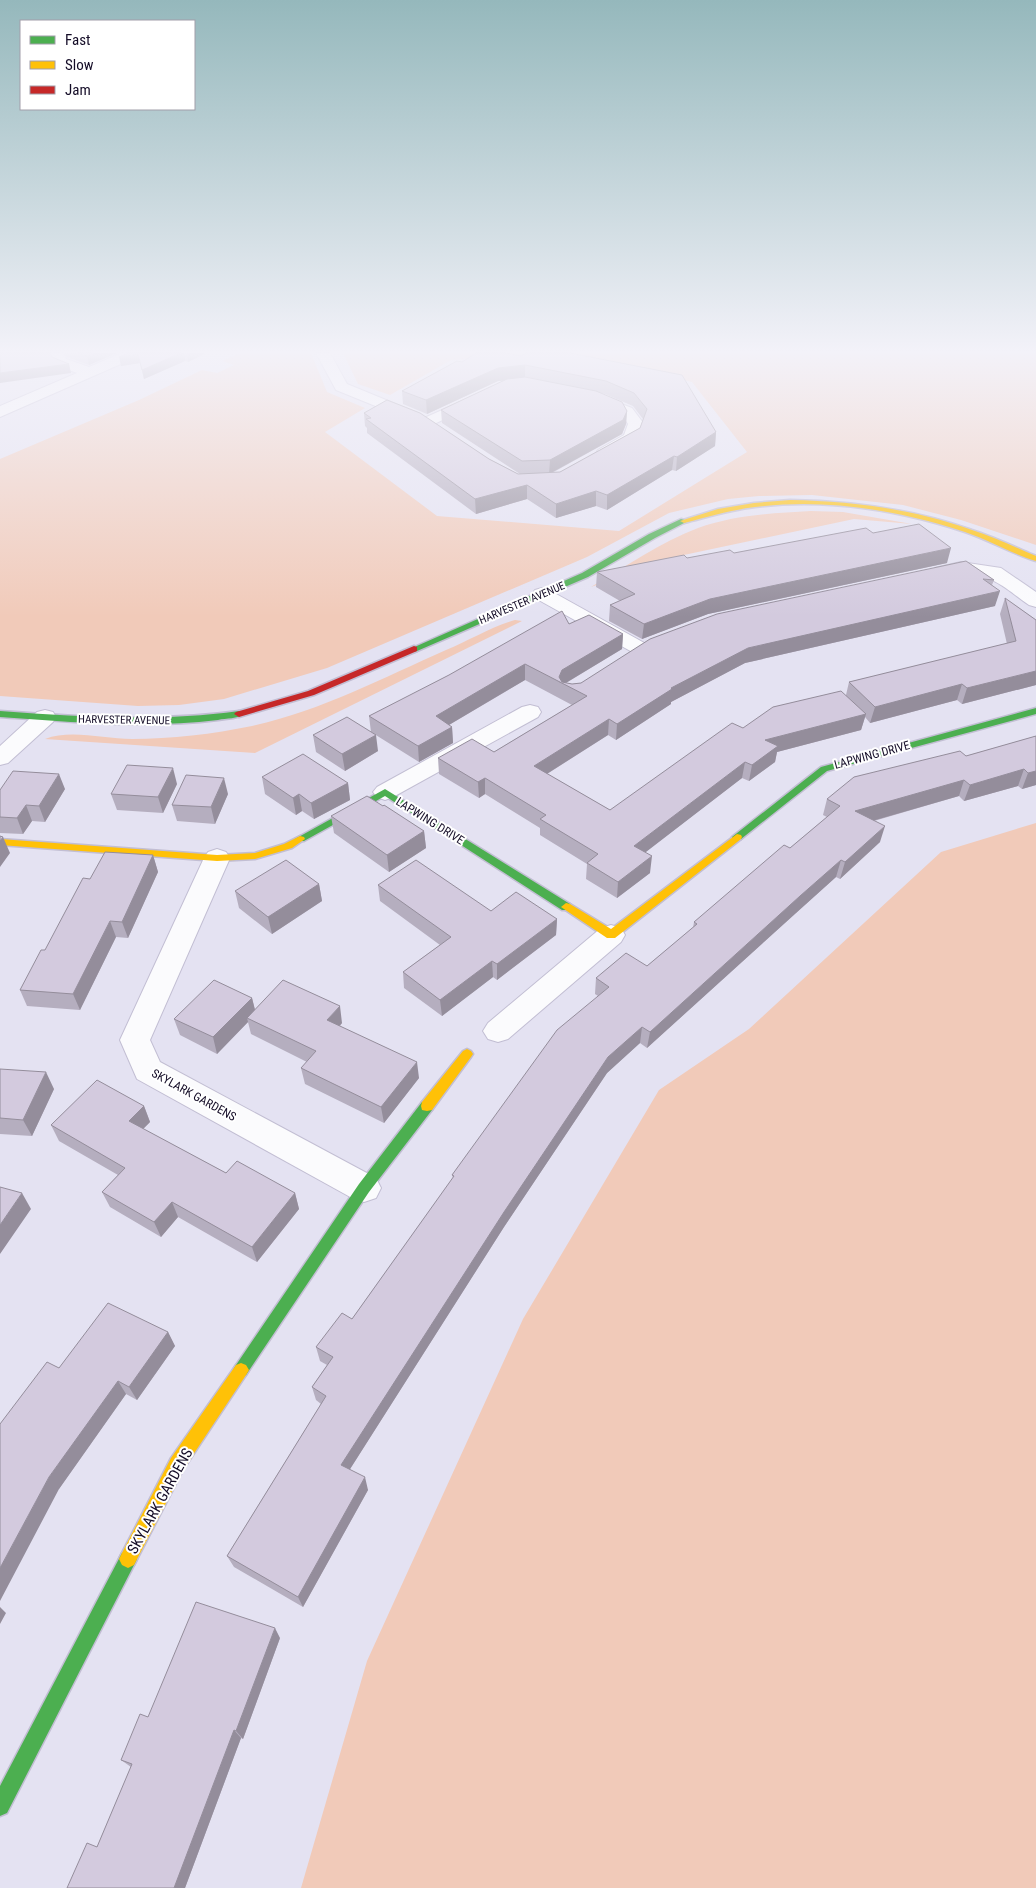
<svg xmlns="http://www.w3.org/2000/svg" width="1036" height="1888" font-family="'Roboto Condensed',sans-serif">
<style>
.green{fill:#f1cab9}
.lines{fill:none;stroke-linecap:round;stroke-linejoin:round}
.street-casing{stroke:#c2bed3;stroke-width:2}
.fast-casing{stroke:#c2bed3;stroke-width:3}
.slow-casing{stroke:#c2bed3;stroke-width:3}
.jam-casing{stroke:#c2bed3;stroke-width:3}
.street{fill:#fbfbfd;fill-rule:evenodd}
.fast{fill:#4caf50;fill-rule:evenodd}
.slow{fill:#ffc107;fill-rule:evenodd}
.jam{fill:#c62828;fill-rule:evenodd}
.wall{fill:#b5aebf;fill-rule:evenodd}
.shaded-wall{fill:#948d9b}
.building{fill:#d3cade;stroke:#948d9b}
.labels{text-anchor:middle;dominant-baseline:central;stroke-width:4;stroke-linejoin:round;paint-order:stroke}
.far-street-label{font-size:11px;fill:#140c27;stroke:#fff}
.street-label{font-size:12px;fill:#140c27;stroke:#fff}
.near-street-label{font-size:15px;fill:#140c27;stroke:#fff}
</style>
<rect width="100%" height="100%" fill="#e4e2f2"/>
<path class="green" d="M240,353H311L327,392L365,408L325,432L437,516L619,531L747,452L692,382L562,353H1036V545L961,520L903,505L812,495L759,496L728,499L669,513L587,557L327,668L224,699L179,705L138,706L0,696V459L139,400L202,370L217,373L234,365L222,361Z
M343,353H554L451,360L390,395L358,384Z
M811,511L843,512L912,524L854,519L679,556L591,587C625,567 661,542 698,528C734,515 773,513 811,511Z
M515,620L522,621L255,753L45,739C71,729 104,739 132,739C171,739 213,734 252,726C320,711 383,678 446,650C468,641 493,626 515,620Z
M1036,823V1888H301L367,1661L523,1319L659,1090L749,1029L941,852Z"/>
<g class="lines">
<defs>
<path id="street" d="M49,353H63L66,359L89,367L122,353H141L139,356L0,417V406L77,373L56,365Z
M316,353H330L347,384L420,414L423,417L420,420H410L336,390Z
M592,393L632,408L644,424L637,441L604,458L598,456L596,453L598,450L624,435L628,424L622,414L587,400L585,397L587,394Z
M476,395L481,396L483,399L481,402L432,425H422L419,422L422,419Z
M961,562L1001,568L1036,592V607L1029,605C1006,589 993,574 963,574C953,574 945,578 935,576L933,572L935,568Z
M542,588L549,590L648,645L651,649L648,653L641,655L634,653L535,598L532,594L535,590Z
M530,705L538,707L541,712L538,717L393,797L385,800L377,797L373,792L377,787L522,707Z
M45,710L53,712L56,717L53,722L8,763L0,765V746L37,712Z
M217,849L226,852L230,858L150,1040L160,1062L376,1178L381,1188L376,1198L364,1202L352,1198L137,1079L120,1040L204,858L208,852Z
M611,925L621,928L625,935L621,942L508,1039L498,1042L488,1039L483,1031L488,1023L601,928Z"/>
<path id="fast" d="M681,519L688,521L655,538L588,577L417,651L414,652L410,649L582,573L649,534Z
M1036,708V714L827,771L741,839H733L732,837L821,767Z
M0,711C80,717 159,722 239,711L244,714C238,719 226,718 218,720C146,729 72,722 0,717Z
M385,789L570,904L571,907L570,910H562L385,796L304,841H296L295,839Z
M427,1101L432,1102L433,1106L432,1110L369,1192L246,1375L241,1377L236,1375L233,1370L236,1365L359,1184L422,1102Z
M128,1550L134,1553L137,1559L134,1565L7,1813L0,1816V1786L122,1553Z"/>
<path id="slow" d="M790,500C853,501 913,509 972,530C994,537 1015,547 1036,556V561C1012,554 989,540 965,532C898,510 826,498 755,507C730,510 708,517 684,523L680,521L718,509L754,503Z
M737,834L741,835L742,837L741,839L615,938H607L561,907L566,903L570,904L611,929Z
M300,836L304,837L305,839L292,848L255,859L217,861L0,845V839L217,855L255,853L284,844Z
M467,1049L471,1051L473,1054L471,1057L432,1110L427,1111L422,1110L421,1106L422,1102L463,1051Z
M241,1363L246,1365L249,1370L246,1375L183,1470L134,1565L128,1568L122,1565L119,1559L122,1553L171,1458L236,1365Z"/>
<path id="jam" d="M414,646L417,647V651L314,695L239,717L234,714L236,712L308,691Z"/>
</defs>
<use href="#street" class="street-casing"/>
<use href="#fast" class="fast-casing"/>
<use href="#slow" class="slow-casing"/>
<use href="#jam" class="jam-casing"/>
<use href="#street" class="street"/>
<use href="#fast" class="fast"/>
<use href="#slow" class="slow"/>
<use href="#jam" class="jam"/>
</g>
<path class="wall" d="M64,353H117L89,365L67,357Z
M128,353H206L188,362L185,361L144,379L140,363L121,366Z
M570,353L716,432L715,446L676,471L672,470L607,510L596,506L556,518L527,499L476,514L367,433V428L365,426L364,413L489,459L518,474H520L442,423L441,410L503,381H498L427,414L403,404L402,391L462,362L521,356ZM600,393L605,394L633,406L643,419L640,428L560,472L552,473L622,434L626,424L627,411Z
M873,533L947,563L708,614L642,639L609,621L610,605L620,601L596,587L597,572L687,558L734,553Z
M966,561L994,580L992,585L995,606L745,663L671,702V704L616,740L608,735L547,774L610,810L743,728L846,695L849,682L1007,644L1000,614L1005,598L1036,620V685L962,704L957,700L870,723L865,717L861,730L777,752L775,762L749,781L742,778L645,852L650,873L617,898L586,879L587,864L540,835V828L485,794L479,798L439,774L438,758L494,752L572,705L525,680L449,725L452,727L453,743L419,762L371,732L369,716L569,624L623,634L622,649L566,683L572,684L581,683Z
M313,735L378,751L345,771L316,752Z
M1036,736V785L1022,789L1018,786L964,801L959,796L874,821L880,842L840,879L836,877L796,913L647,1048L640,1043L607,1073L504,1227L350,1469L368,1490L303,1607L234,1567L227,1556L321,1404L316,1400L312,1387L327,1365L320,1361L316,1347L352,1319L453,1178L452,1175L598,996L595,994L596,978L647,966L693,928L694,922L790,848L827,817L823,815L827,799L966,756Z
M262,777L348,783L350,800L314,819L302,811L296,815L265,794Z
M177,784L163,813L117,810L111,794Z
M65,789L45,822L32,821L23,834L0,833V790Z
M228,794L215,824L177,821L172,805Z
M383,806L424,831L426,848L389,872L334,833L331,816Z
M153,855L158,872L128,938L116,937L80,1010L27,1006L20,990L90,879Z
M319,884L322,901L272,934L239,908L235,891Z
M378,885L491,911L557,919L556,935L497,980L493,977L442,1016L404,988L403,972L440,945L380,901Z
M252,998L255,1010L342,1023L340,1026L419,1078L384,1123L305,1084L301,1068L307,1062L251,1034L248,1022L217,1054L180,1035L174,1019Z
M0,1069L54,1089L32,1136L0,1134Z
M144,1106L150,1122L143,1129L226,1173L295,1193L299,1209L257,1262L178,1217L161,1237L110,1207L102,1192L118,1175L59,1141L51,1125Z
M168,1332L175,1346L137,1400L126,1394L59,1489V1368Z
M280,1638L243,1739L241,1738L185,1888H67L97,1847L131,1767L121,1760L148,1717Z"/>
<path class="shaded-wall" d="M94,353H117L89,365L87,356Z
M181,353H184L185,361L144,379L142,370Z
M187,353H206L188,362Z
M138,354L140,363L121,366L119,357Z
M69,364L71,373L0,383V373Z
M525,365V378L498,381L427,414L426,400L498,368Z
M627,411L626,424L622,434L549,474L550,460Z
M716,432L715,446L676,471L677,457Z
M674,456L672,470L607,510V495Z
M527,485V499L476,514L475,499Z
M596,491V506L556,518V504Z
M951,548L947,563L708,614L642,639L644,624L710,599Z
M1000,591L995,606L745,663L671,702V704L616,740L617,724L671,688L748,648Z
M623,634L622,649L564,684L559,682V677L562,670Z
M525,664V680L437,732L436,716Z
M1036,671V685L962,704L967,688Z
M962,684L957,700L870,723L875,707Z
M866,714L861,730L777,752L775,762L749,781L752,765L765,740Z
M609,719L608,735L534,782V766Z
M452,727L453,743L419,762L418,746Z
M376,735L378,751L345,771L342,754Z
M745,762L742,778L633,862L634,846Z
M173,768L177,784L163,813L158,797Z
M1024,769L1018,786L964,801L970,785Z
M1036,771V785L1022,789L1028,773Z
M59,774L65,789L45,822L39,806Z
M224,778L228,794L215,824L211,807Z
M485,778V794L479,798L478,782Z
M964,780L959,796L851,827L855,811Z
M348,783L350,800L314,819L311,803Z
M299,794L302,811L296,815L293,798Z
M26,805L32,821L23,834L17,818Z
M885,826L880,842L840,879L845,862Z
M424,831L426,848L389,872L387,855Z
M3,837L10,853L0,867V841Z
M153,855L158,872L128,938L122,922Z
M652,856L650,873L617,898L618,882Z
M841,860L836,877L796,913L647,1048L650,1032L800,896Z
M319,884L322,901L272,934L268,917Z
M557,919L556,935L497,980V964Z
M110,921L116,937L80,1010L73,994Z
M492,961L493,977L442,1016L440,1000Z
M252,998L256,1014L247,1018L248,1022L217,1054L213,1037Z
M340,1006L342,1023L330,1036L327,1020Z
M642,1027L640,1043L607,1073L504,1227L345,1477L341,1465L504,1212L608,1057Z
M417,1062L419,1078L384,1123L381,1107Z
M46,1072L54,1089L32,1136L23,1120Z
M144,1106L150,1122L135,1137L129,1121Z
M22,1193L31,1209L0,1254V1225Z
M295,1193L299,1209L257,1262L252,1247Z
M172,1202L178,1217L161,1237L154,1222Z
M168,1332L175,1346L137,1400L129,1387Z
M118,1381L126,1394L59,1489L0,1601V1568L49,1477Z
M365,1477L368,1490L303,1607L298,1597Z
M0,1607L6,1613L0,1624Z
M275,1628L280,1638L243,1739L236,1731Z
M234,1730L241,1738L185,1888H174Z"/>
<path class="building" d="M0,353H50L52,357L69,364L0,373Z
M78,353H94L87,356Z
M128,353H181L142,370L138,354L119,357Z
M476,353H506L521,356L526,353H570L682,375L716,432L677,457L674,456L607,495L596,491L556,504L527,485L475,499L366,419L371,418L364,413L387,400L420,413L489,459L518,474L560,472L640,428L647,409L634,393L606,381L525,365L498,368L426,400L402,391L457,361L462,362Z
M525,377L596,391L622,402L627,411L623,420L550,460L522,461L441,410L507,379Z
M919,524L951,548L710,599L644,624L610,605L635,594L597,572L684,555L687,558L730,550L734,553L866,528L873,533Z
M966,561L994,580L983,579L1000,591L748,648L671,688L672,689L617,724L609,719L534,766L610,810L732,723L743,728L773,707L841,691L866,714L765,740L778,746L752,765L745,762L634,846L652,856L618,882L587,863L598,854L540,819L546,815L485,778L478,782L438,758L472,739L494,752L587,696L525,664L436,716L452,727L418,746L369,716L449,675L562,611L569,624L589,615L623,634L562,670L559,677L562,682L572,684L581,683L650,639L717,614Z
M1005,598L1036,620V671L967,688L962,684L875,707L849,682L1016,641Z
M347,717L376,735L342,754L313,735Z
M1036,736V771L1028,773L1024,769L970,785L964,780L855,811L885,826L845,862L841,860L800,896L650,1032L642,1027L608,1057L504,1212L341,1465L365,1477L298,1597L227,1556L326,1396L312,1387L333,1357L316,1347L342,1313L352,1319L454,1176L452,1175L557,1030L609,987L596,978L626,953L647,966L697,924L694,922L784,845L790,848L840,806L827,799L854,777L960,751L966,756Z
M303,754L348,783L311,803L299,794L293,798L262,777Z
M127,765L173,768L158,797L111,794Z
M13,771L59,774L39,806L26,805L17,818L0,817V790Z
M186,775L224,778L211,807L172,805Z
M367,796L383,806L384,805L424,831L387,855L331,816Z
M0,836L3,837L0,841Z
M105,852L153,855L122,922L110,921L73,994L20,990L41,950H45L83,878L90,879Z
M286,860L319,884L268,917L235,891Z
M416,860L491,911L516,892L557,919L497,964L492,961L440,1000L403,972L451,937L378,885Z
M214,980L252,998L213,1037L174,1019Z
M283,980L340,1006L327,1020L417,1062L381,1107L301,1068L316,1051L247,1018Z
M0,1069L46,1072L23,1120L0,1118Z
M97,1080L144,1106L129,1121L226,1173L237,1161L295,1193L252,1247L172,1202L154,1222L102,1192L125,1168L51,1125Z
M0,1187L22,1193L0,1225Z
M108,1303L168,1332L129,1387L118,1381L49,1477L0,1568V1424L47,1362L59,1368Z
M196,1602L275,1628L236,1731L234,1730L174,1888H67L87,1843L97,1847L132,1764L121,1760L140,1714L148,1717Z"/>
<linearGradient id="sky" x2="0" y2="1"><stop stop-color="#95b8bc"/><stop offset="0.57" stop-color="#f3f2f9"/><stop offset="1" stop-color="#f3f2f9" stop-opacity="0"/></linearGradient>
<rect width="1036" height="617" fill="url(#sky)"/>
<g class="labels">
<g class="far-street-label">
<text transform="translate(522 603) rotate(-23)">HARVESTER AVENUE</text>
<text transform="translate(124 720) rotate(1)">HARVESTER AVENUE</text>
</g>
<g class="street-label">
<text transform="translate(872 755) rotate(-15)">LAPWING DRIVE</text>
<text transform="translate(430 821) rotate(32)">LAPWING DRIVE</text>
<text transform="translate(194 1095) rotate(29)">SKYLARK GARDENS</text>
</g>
<g class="near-street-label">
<text transform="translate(160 1501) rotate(-61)">SKYLARK GARDENS</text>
</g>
</g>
<rect x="20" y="20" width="175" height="90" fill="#ffffff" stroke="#a19ea9"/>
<rect x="30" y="36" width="25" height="8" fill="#4caf50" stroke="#a19ea9"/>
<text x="65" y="45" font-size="15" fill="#140c27">Fast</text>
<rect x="30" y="61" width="25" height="8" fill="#ffc107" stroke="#a19ea9"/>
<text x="65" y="70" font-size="15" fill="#140c27">Slow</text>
<rect x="30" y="86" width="25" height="8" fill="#c62828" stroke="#a19ea9"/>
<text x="65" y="95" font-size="15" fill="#140c27">Jam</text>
</svg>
